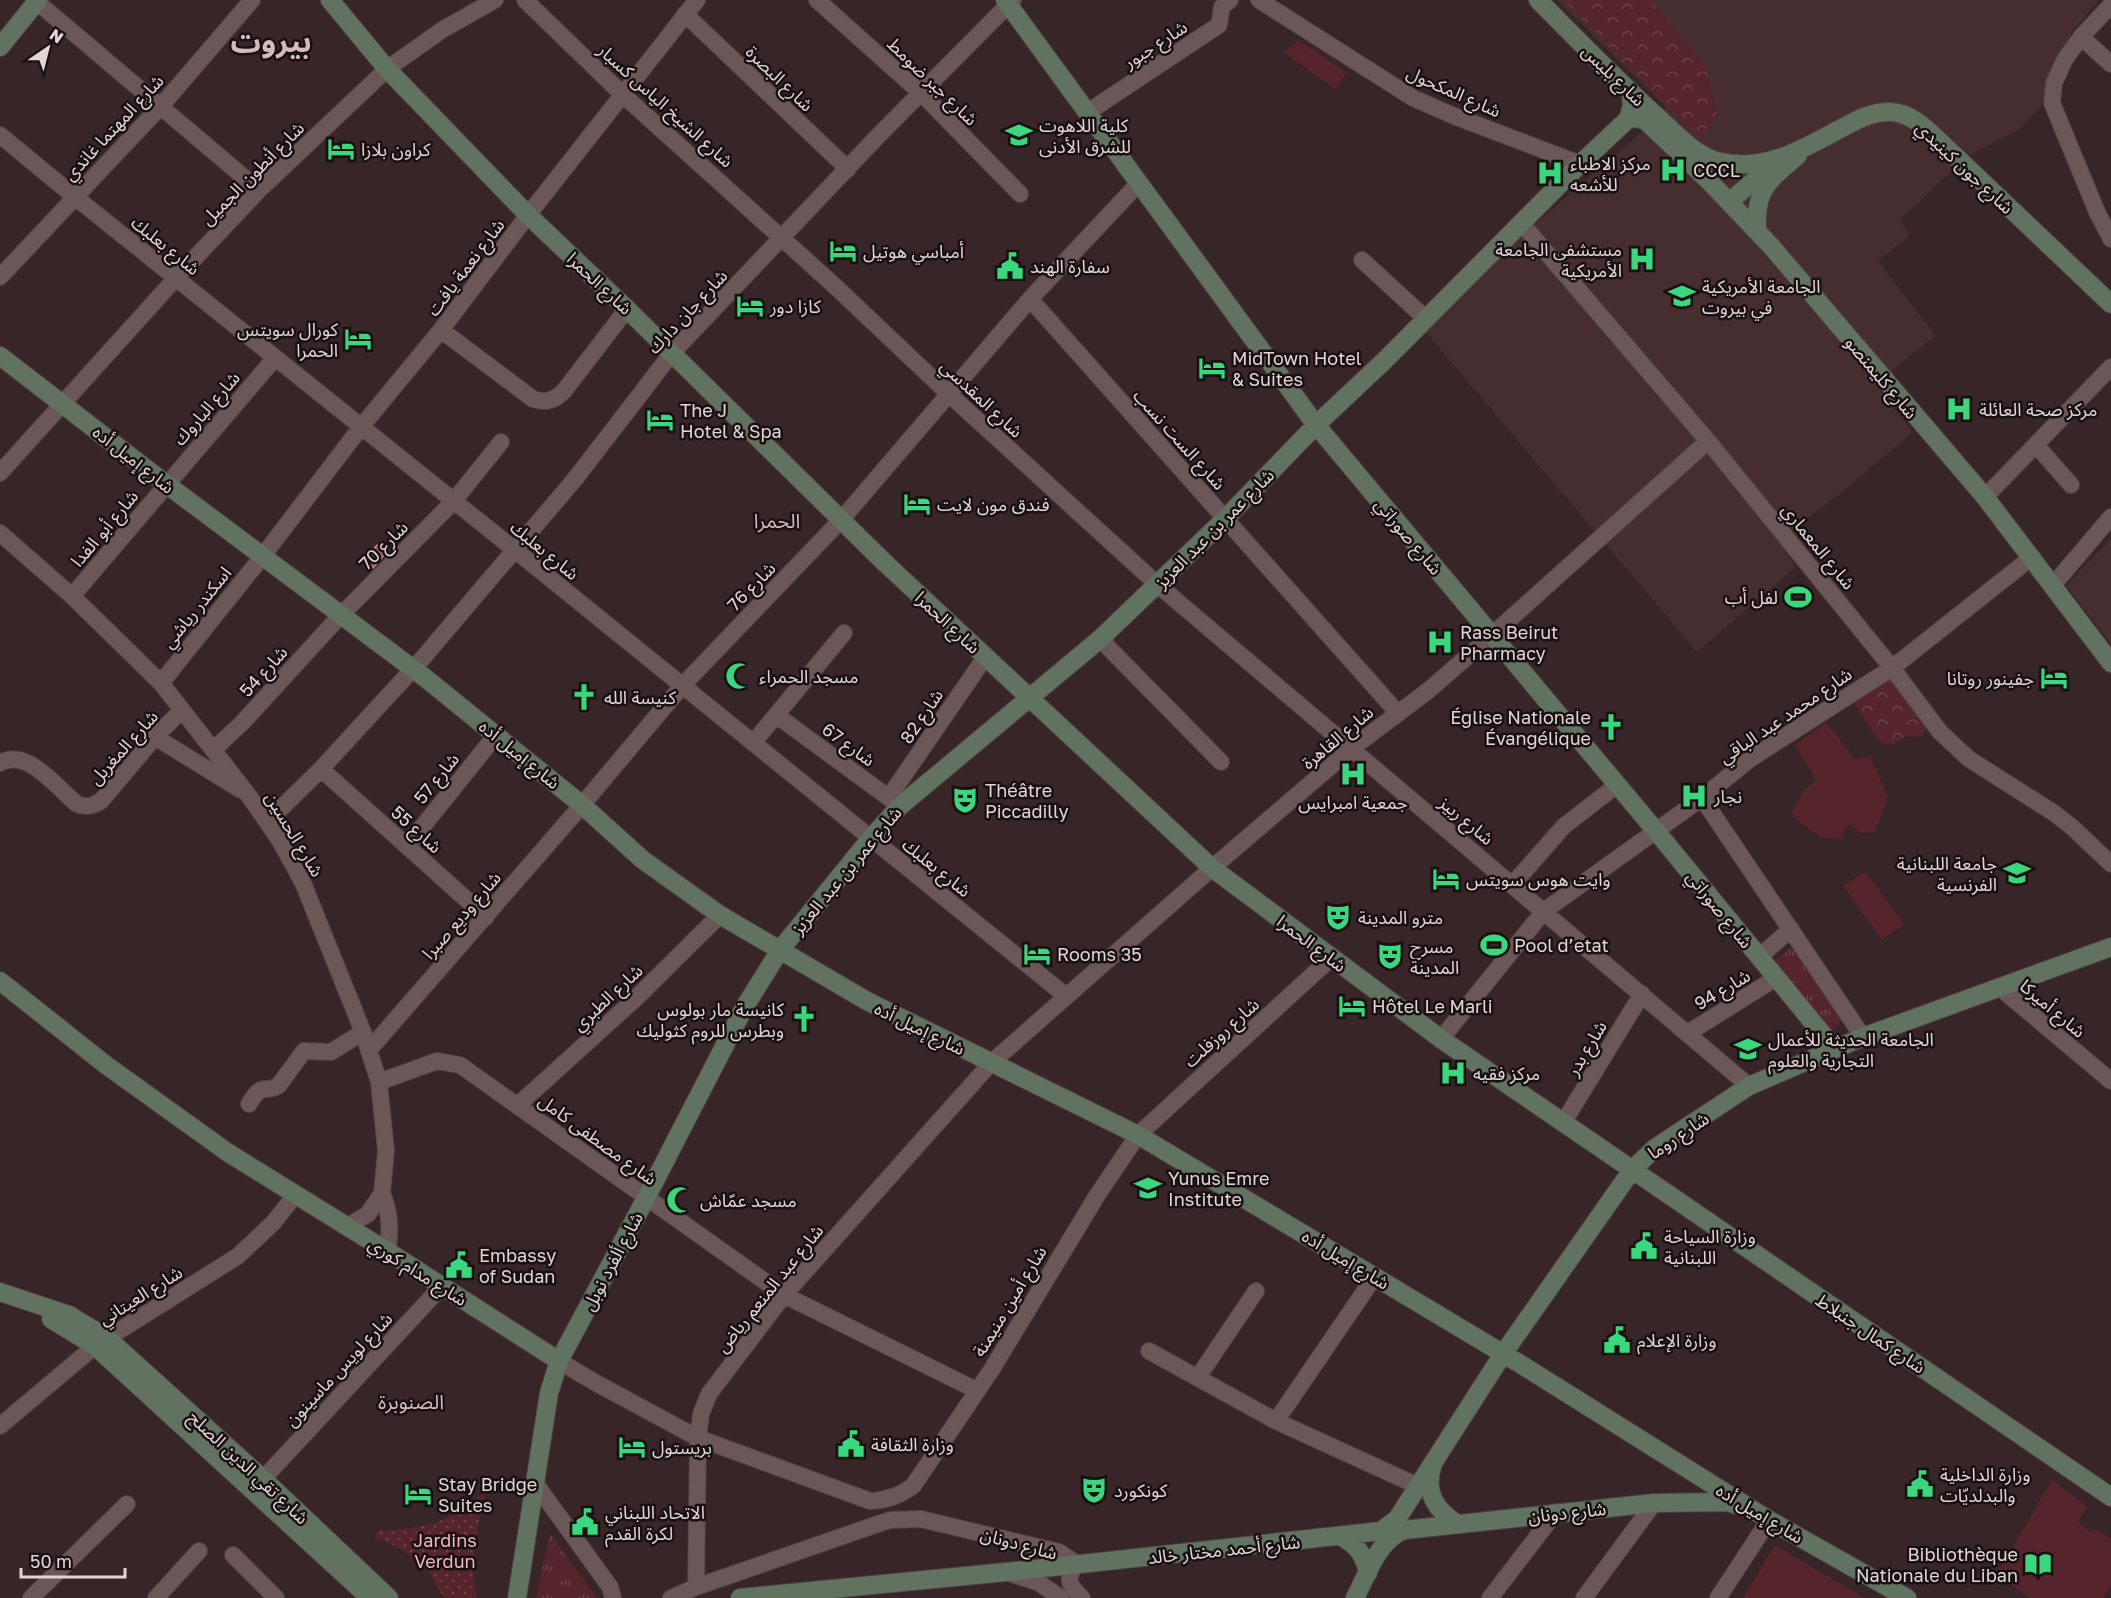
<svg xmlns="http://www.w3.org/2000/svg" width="2111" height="1598" font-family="'Golos Text','Noto Sans Arabic',sans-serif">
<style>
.built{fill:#462d30}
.grass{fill:url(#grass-tufts)}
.forest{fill:url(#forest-crowns)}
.park{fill:#55242c}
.garden{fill:url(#garden-dots)}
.water{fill:url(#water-waves);stroke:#b9838a;stroke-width:1.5}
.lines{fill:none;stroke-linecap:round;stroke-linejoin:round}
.street-casing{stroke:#514243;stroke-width:18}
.secondary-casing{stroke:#514243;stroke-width:20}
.street{stroke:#6b5658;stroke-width:16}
.secondary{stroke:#617260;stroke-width:18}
.labels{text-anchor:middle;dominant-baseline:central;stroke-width:5;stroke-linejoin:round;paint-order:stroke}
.street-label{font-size:18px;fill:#e2d5d6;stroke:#191111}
.poi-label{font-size:18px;fill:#e2d5d6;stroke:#191111;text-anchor:start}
.park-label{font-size:18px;fill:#f5b5bc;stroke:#191111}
.neighbourhood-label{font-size:20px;fill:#d4bbbd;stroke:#191111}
.town-label{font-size:30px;font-weight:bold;fill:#d4bbbd;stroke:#191111}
</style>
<defs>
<pattern id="grass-tufts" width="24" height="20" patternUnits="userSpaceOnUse" patternTransform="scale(1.5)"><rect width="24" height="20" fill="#55242c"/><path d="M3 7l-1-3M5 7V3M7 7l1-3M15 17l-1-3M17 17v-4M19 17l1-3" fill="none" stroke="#6d434a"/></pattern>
<pattern id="forest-crowns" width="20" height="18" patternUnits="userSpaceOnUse" patternTransform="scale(1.5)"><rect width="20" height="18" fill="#55242c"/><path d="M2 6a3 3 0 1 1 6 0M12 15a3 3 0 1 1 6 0" fill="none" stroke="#6d434a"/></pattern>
<pattern id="garden-dots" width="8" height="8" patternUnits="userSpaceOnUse" patternTransform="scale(1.5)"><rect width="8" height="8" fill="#55242c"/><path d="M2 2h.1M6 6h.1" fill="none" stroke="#6d434a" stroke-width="1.8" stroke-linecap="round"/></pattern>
<pattern id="water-waves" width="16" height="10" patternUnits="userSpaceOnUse" patternTransform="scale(1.5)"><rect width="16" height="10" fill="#a8606a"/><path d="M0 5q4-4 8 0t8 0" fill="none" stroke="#805359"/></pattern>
</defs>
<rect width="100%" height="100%" fill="#372527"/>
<path class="built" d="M1557,0H2099L2072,32L2040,108L2019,130L1966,157L1900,220L1910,235L1878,261L1936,336L1875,384L1913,432L1847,488L1778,541L1796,567L1697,652L1424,330L1535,224L1643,131L1666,107Z
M2111,538V644L2066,586Z"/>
<path class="grass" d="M1794,946L1842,1021L1832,1030L1774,961Z
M550,1533L597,1598H536Z"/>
<path class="forest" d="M1564,0H1652L1706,68L1717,114L1713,122L1699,139Z
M1889,678L1927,726L1922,736L1905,737L1892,745L1879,741L1853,702Z"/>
<path class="park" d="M1299,40L1347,73L1335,89L1283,52Z
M1826,722L1855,759L1870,756L1888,797L1875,832L1861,833L1850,824L1844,831L1843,839L1819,837L1791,815L1804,790L1816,780L1795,745Z
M1865,871L1904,924L1882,940L1843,886Z
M2052,1480L2087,1506L2078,1522L2091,1532L2094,1528L2111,1539V1585L2103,1598H2030L1996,1575Z
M1775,1545L1865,1598H1743Z"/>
<path class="garden" d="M486,1490C478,1527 468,1560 477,1598H444L428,1571L400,1548L375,1537L378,1530C424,1530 453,1522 486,1490Z"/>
<path class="water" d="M377,545L387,552L373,568L364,561Z"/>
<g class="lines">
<defs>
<path id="street" d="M525,0L622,94L837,288L950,395L1158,585L1749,1086
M817,0L921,93L1020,194
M1259,0L1413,98L1454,116L1580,164
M37,2L259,190
M2111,5L2081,37L2065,59L2054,83L2052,103L2097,212L2111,239
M685,14L848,169
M2081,37L2111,64
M1088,112L1219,25L1222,7L1230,0
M0,135L75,197L515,550L1066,996
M1522,224L1708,441L1892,668L1940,732L1969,759L2054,813L2072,827L2111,864
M1362,260L1425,318
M0,277L161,106L252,0
M1030,299L1397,712
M441,330L533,399C546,403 554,401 564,391L627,309
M2036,445L2071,485
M0,473L176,278L259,190L387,69L442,30L495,0
M1985,497L2111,367
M0,533L72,596L161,683L249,796L280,841L303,883L363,1032L379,1082L386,1151L382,1193L368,1214L348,1226
M2053,585L2111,517
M72,596L275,358
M1100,639L1221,762
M161,683L262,557L361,427L441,330L528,215L697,0
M776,715L896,803
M155,737L241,790
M753,743L844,633
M213,750L242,723L340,616L453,502L501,442
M0,763C27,747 57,788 77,804C86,808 93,806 101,801L155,737L182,710
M321,769L486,917
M889,797L986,656
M1702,798L1863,1037
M267,822L321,769L422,659L575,479L672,353L878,136L1013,0
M407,846L496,735
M1513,884L1564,826L1617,785
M1759,957L1791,929
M1999,987L2111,1081
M1688,1033L1776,978
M1441,1039L1544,911L1702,798L1750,759L1892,668L2032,557
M369,1050L582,805L682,686L841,520L1030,299L1139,183
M379,1082L437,1061L460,1065L784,1295L976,1390
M249,1104C263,1080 265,1095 279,1085L304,1051L331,1052L363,1032
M518,1105L635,999L720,915
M1563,1123L1642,994
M382,1193C391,1215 390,1228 388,1252
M1149,1351L1276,1421L1418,1486
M559,1361L596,1383L698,1438L870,1501C887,1500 899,1496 913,1486L992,1369L1098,1194L1138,1135L1331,958
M1198,1377L1256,1291
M1276,1421L1375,1276
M0,1426L95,1346L238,1256L273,1223L296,1194
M263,1479L442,1286
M535,1483L610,1587L613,1598
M233,1555L276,1598
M1006,1572L1039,1583L1061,1598
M696,1587L698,1438L701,1414L709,1394L784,1295L991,1063L1212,868L1352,748L1429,690L1492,635L1708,441
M31,1598L127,1504
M156,1598L199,1551
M671,1598L696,1587L875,1525L890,1520L921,1519L1059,1552L1077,1564C1064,1579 1070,1586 1082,1598
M1490,1598L1556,1512
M1584,1598L1654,1503
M1718,1598L1769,1520"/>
<path id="secondary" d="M330,0L387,69L528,215L627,309L884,562L1212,868L1441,1039L2111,1497
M1005,0L1316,425L1656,831L1834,1048
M1538,0C1579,41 1619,83 1662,121C1679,137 1697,157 1721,162C1764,172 1803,149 1840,129C1857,120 1872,111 1891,112C1909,113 1922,125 1934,136L2111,304
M0,47L38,0
M1628,119L1637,118L1646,121L1709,181L1771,246L1985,497L2111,663
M1729,202L1770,167
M1757,231C1755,187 1768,182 1798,155
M0,356L166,484L424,677L582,805L643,860L720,915L867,1001L1138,1135L1522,1365L1769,1520L1907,1598
M0,981L106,1065L227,1152L398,1258L559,1361
M0,1292L69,1315L107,1338L263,1479L389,1598
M51,1319L95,1346L370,1598
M1432,1467C1424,1493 1436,1510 1457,1524
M1340,1536C1357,1545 1364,1554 1368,1573
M517,1598L549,1393L559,1361L646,1198L744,1008L780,950L871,838L900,806L1100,639L1225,519L1316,425L1384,361L1580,164L1628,119L1632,106L1631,94
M740,1598L1016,1571L1381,1531L1397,1519L1503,1354L1632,1170L1655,1148L1749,1086L1863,1037L2111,947
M1355,1598C1367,1575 1378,1540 1404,1530L1654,1503L1727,1502L1740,1506"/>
</defs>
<use href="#street" class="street-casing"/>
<use href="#secondary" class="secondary-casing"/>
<use href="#street" class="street"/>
<use href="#secondary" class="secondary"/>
</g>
<defs>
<symbol id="university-bare" viewBox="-9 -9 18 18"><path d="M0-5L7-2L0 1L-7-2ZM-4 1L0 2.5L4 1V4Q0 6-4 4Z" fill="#3bd77e" stroke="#191111" stroke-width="2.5" paint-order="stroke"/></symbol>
<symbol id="hotel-bare" viewBox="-9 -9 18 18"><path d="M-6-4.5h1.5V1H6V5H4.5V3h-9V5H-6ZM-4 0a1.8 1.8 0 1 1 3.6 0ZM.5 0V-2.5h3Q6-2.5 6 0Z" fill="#3bd77e" stroke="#191111" stroke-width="2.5" paint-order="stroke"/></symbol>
<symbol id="hospital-bare" viewBox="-9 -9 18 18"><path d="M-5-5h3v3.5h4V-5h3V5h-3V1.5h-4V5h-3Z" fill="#3bd77e" stroke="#191111" stroke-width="2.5" paint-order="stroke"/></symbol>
<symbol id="civic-bare" viewBox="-9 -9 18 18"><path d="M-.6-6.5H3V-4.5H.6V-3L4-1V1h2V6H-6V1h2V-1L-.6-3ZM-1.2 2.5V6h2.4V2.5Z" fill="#3bd77e" stroke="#191111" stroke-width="2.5" paint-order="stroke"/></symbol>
<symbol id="stadium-bare" viewBox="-9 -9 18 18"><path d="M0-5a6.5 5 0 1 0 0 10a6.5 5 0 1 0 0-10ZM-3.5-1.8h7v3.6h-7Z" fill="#3bd77e" stroke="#191111" stroke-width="2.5" paint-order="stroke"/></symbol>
<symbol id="mosque-bare" viewBox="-9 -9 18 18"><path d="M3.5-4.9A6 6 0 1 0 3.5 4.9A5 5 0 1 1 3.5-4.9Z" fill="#3bd77e" stroke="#191111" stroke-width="2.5" paint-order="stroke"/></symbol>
<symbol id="church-bare" viewBox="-9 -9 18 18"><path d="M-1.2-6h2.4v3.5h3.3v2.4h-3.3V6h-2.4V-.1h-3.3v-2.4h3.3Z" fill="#3bd77e" stroke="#191111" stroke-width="2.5" paint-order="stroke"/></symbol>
<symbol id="theatre-bare" viewBox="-9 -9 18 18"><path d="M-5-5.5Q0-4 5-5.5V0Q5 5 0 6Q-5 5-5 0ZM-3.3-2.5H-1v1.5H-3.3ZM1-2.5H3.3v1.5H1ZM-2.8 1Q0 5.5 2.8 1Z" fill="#3bd77e" stroke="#191111" stroke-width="2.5" paint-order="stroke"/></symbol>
<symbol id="school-bare" viewBox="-9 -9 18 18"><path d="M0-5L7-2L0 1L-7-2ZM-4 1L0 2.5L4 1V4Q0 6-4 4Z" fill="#3bd77e" stroke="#191111" stroke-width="2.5" paint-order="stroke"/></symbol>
<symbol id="library-bare" viewBox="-9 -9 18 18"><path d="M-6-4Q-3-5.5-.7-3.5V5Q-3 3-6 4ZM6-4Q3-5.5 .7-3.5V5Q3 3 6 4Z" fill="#3bd77e" stroke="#191111" stroke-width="2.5" paint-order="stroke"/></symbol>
</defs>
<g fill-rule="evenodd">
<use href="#university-bare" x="1000" y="116" width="38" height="38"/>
<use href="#hotel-bare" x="322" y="130" width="38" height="38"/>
<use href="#hospital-bare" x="1654" y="151" width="38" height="38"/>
<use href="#hospital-bare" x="1531" y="154" width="38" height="38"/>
<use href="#hotel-bare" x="824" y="232" width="38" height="38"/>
<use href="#hospital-bare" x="1623" y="240" width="38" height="38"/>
<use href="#civic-bare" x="991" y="247" width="38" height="38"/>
<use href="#university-bare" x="1663" y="277" width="38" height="38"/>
<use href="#hotel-bare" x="731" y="287" width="38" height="38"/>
<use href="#hotel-bare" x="339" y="320" width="38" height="38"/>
<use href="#hotel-bare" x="1193" y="349" width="38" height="38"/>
<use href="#hospital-bare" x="1940" y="390" width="38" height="38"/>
<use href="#hotel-bare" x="641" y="401" width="38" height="38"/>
<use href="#hotel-bare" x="898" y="485" width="38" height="38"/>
<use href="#stadium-bare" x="1779" y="578" width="38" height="38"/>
<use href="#hospital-bare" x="1421" y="623" width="38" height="38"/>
<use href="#mosque-bare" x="720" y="657" width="38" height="38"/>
<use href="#hotel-bare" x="2035" y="659" width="38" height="38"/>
<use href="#church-bare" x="565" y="678" width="38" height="38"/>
<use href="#church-bare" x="1592" y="708" width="38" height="38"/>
<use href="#hospital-bare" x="1334" y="755" width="38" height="38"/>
<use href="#hospital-bare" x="1675" y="777" width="38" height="38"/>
<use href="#theatre-bare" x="946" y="781" width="38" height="38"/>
<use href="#university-bare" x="1998" y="854" width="38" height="38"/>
<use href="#hotel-bare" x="1427" y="860" width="38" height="38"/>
<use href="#theatre-bare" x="1319" y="898" width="38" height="38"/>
<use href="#stadium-bare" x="1475" y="926" width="38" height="38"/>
<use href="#hotel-bare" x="1018" y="935" width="38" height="38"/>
<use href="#theatre-bare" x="1371" y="937" width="38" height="38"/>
<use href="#hotel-bare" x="1333" y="987" width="38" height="38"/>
<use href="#church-bare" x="785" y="1000" width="38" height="38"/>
<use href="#university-bare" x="1729" y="1030" width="38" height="38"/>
<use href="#hospital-bare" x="1434" y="1054" width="38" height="38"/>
<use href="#school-bare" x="1129" y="1169" width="38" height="38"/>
<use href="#mosque-bare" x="661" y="1181" width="38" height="38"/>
<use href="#civic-bare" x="1625" y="1227" width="38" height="38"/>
<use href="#civic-bare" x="440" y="1246" width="38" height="38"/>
<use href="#civic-bare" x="1598" y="1321" width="38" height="38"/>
<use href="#civic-bare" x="832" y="1425" width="38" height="38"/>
<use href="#hotel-bare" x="613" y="1428" width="38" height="38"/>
<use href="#civic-bare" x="1901" y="1465" width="38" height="38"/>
<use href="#theatre-bare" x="1075" y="1471" width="38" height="38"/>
<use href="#hotel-bare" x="399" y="1475" width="38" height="38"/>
<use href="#civic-bare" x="566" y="1503" width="38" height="38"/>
<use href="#library-bare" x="2019" y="1545" width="38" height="38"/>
</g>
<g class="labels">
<g class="street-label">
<text transform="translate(1155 44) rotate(-33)">شارع جبور</text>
<text transform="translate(1614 75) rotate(44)">شارع بليس</text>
<text transform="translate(780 78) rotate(44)">شارع البصرة</text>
<text transform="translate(933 81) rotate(44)">شارع جبر ضومط</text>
<text transform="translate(1454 91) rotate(24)">شارع المكحول</text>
<text transform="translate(666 105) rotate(42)">شارع الشيخ الياس كسبار</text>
<text transform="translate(113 127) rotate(-47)">شارع المهتما غاندي</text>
<text transform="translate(1965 167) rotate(43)">شارع جون كينيدي</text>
<text transform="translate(252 173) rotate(-45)">شارع أنطون الجميل</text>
<text transform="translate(166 245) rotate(39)">شارع بعلبك</text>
<text transform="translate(465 267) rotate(-53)">شارع نعمة يافت</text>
<text transform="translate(600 283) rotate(43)">شارع الحمرا</text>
<text transform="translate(687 311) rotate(-47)">شارع جان دارك</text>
<text transform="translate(1882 377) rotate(50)">شارع كليمنصو</text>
<text transform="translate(982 398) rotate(43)">شارع المقدسي</text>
<text transform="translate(206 408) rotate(-49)">شارع الباروك</text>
<text transform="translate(1180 439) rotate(48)">شارع الست نسب</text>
<text transform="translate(134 459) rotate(38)">شارع إميل أده</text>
<text transform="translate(104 528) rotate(-50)">شارع أبو الفدا</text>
<text transform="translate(1214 528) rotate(-45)">شارع عمر بن عبد العزيز</text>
<text transform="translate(1409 536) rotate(50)">شارع صوراتي</text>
<text transform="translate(383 545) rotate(-45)">شارع 70</text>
<text transform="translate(1819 546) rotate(51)">شارع المعماري</text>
<text transform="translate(545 550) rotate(39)">شارع بعلبك</text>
<text transform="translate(751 586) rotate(-46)">شارع 76</text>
<text transform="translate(196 607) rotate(-51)">اسكندر رياشي</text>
<text transform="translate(948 622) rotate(43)">شارع الحمرا</text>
<text transform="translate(263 671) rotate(-48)">شارع 54</text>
<text transform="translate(1785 715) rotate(-34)">شارع محمد عبد الباقي</text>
<text transform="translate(921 716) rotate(-56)">شارع 82</text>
<text transform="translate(1337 737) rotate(-40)">شارع القاهرة</text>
<text transform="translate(849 744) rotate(36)">شارع 67</text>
<text transform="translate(123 747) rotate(-48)">شارع المغربل</text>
<text transform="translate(520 754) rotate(39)">شارع إميل أده</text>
<text transform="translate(436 778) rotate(-51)">شارع 57</text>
<text transform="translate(1467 820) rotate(40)">شارع ربيز</text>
<text transform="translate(417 829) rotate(42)">شارع 55</text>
<text transform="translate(295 834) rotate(59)">شارع الحسين</text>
<text transform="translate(937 867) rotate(39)">شارع بعلبك</text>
<text transform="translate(846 870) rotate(-50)">شارع عمر بن عبد العزيز</text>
<text transform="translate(1720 909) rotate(51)">شارع صوراتي</text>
<text transform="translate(461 915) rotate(-49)">شارع وديع صبرا</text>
<text transform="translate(1312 943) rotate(37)">شارع الحمرا</text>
<text transform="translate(1722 989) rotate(-31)">شارع 94</text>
<text transform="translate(607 997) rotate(-43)">شارع الطبري</text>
<text transform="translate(2053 1008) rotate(40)">شارع أميركا</text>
<text transform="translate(920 1028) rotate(26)">شارع إميل أده</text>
<text transform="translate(1221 1032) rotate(-42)">شارع روزفلت</text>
<text transform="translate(1586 1048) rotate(-59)">شارع بدر</text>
<text transform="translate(1678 1135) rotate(-34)">شارع روما</text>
<text transform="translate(598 1139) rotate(36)">شارع مصطفى كامل</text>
<text transform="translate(1346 1259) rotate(31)">شارع إميل أده</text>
<text transform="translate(612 1261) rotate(-62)">شارع ألفرد نوبل</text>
<text transform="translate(418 1271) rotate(32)">شارع مدام كوري</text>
<text transform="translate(769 1288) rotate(-51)">شارع عبد المنعم رياض</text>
<text transform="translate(140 1295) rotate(-32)">شارع العيتاني</text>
<text transform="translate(1009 1301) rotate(-59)">شارع أمين منيمنة</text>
<text transform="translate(1871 1333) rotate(34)">شارع كمال جنبلاط</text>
<text transform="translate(338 1369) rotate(-47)">شارع لويس ماسينون</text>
<text transform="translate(249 1467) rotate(43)">شارع تقي الدين الصلح</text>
<text transform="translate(1567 1512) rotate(-6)">شارع دونان</text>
<text transform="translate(1760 1513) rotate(31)">شارع إميل أده</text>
<text transform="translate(1019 1543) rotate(15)">شارع دونان</text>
<text transform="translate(1224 1549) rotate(-6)">شارع أحمد مختار خالد</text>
</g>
<g class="poi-label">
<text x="1039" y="125">كلية اللاهوت<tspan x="1039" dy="21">للشرق الأدنى</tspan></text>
<text x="361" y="149">كراون بلازا</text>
<text x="1570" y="163">مركز الاطباء<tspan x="1570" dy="21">للأشعه</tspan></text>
<text x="1693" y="170">CCCL</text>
<text x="1622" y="249" text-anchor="end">مستشفى الجامعة<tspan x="1622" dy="21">الأمريكية</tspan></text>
<text x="863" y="251">أمباسي هوتيل</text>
<text x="1030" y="266">سفارة الهند</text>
<text x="1702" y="286">الجامعة الأمريكية<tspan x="1702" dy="21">في بيروت</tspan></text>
<text x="770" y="306">كازا دور</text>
<text x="338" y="329" text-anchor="end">كورال سويتس<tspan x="338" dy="21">الحمرا</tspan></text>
<text x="1232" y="358">MidTown Hotel<tspan x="1232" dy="21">&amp; Suites</tspan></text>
<text x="1979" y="409">مركز صحة العائلة</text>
<text x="680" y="410">The J<tspan x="680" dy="21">Hotel &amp; Spa</tspan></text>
<text x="937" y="504">فندق مون لايت</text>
<text x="1778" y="597" text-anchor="end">لفل أب</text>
<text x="1460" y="632">Rass Beirut<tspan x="1460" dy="21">Pharmacy</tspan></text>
<text x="759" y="676">مسجد الحمراء</text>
<text x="2034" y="678" text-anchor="end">جفينور روتانا</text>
<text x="604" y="697">كنيسة الله</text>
<text x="1591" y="717" text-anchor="end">Église Nationale<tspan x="1591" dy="21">Évangélique</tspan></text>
<text x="985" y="790">Théâtre<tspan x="985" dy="21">Piccadilly</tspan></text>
<text x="1714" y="796">نجار</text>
<text x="1353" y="802" text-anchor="middle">جمعية امبرايس</text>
<text x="1997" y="863" text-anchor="end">جامعة اللبنانية<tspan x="1997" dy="21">الفرنسية</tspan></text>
<text x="1466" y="879">وايت هوس سويتس</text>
<text x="1358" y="917">مترو المدينة</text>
<text x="1514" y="945">Pool d’etat</text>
<text x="1410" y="946">مسرح<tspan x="1410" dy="21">المدينة</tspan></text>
<text x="1057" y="954">Rooms 35</text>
<text x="1372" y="1006">Hôtel Le Marli</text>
<text x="784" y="1009" text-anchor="end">كانيسة مار بولوس<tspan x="784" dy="21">وبطرس للروم كثوليك</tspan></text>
<text x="1768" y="1039">الجامعة الحديثة للأعمال<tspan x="1768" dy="21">التجارية والعلوم</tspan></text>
<text x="1473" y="1073">مركز فقيه</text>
<text x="1168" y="1178">Yunus Emre<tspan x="1168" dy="21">Institute</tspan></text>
<text x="700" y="1200">مسجد عمّاش</text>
<text x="1664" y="1236">وزارة السياحة<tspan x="1664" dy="21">اللبنانية</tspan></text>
<text x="479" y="1255">Embassy<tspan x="479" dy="21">of Sudan</tspan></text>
<text x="1637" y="1340">وزارة الإعلام</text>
<text x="871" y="1444">وزارة الثقافة</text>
<text x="652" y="1447">بريستول</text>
<text x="1940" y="1474">وزارة الداخلية<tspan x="1940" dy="21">والبدلديّات</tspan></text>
<text x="438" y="1484">Stay Bridge<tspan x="438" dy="21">Suites</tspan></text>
<text x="1114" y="1490">كونكورد</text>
<text x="605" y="1512">الاتحاد اللبناني<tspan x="605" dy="21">لكرة القدم</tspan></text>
<text x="2018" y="1554" text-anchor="end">Bibliothèque<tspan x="2018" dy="21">Nationale du Liban</tspan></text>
</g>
<g class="park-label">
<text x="445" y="1540">Jardins<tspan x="445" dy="21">Verdun</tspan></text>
</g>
<g class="neighbourhood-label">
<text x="777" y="520">الحمرا</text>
<text x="411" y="1401">الصنوبرة</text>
</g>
<g class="town-label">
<text x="271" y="41">بيروت</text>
</g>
</g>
<g transform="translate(48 48) rotate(35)" stroke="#191111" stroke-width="4.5" paint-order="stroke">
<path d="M0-4.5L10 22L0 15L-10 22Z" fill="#e2d5d6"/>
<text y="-9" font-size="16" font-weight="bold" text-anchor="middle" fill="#e2d5d6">N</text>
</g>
<path d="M21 1568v9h104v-9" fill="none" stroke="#e2d5d6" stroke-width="3"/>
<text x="30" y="1568" font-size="18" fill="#e2d5d6" stroke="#191111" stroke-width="4.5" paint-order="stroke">50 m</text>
</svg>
